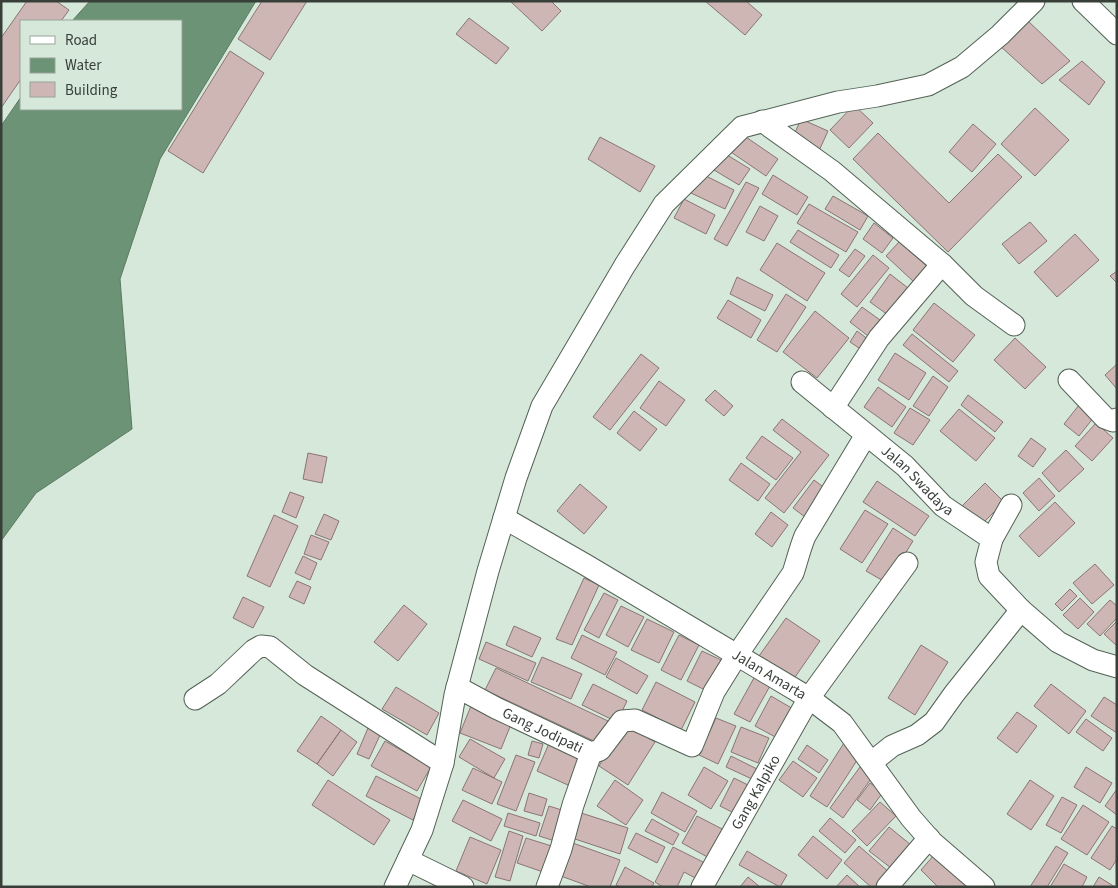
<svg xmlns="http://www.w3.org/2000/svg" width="1118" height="888" font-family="'Source Sans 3',sans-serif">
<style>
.water{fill:#6c9375;stroke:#5c7a63}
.building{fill:#ceb6b5;stroke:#8a7574}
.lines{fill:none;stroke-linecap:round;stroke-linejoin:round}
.minor-casing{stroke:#536256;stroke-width:23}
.minor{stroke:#fff;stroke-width:21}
.labels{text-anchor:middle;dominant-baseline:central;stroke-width:4.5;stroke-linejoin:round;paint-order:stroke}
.street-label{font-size:15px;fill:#383f39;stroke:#d6e8d9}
</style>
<rect width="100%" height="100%" fill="#d6e8d9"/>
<path class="water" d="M90,1H256L160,159L120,279L132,429L36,493L1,541V126L21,97V109H181V21H72Z"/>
<path class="building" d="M27,1H56L69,10L61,21H21V79L1,108V38Z
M262,1H307L270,60L238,39Z
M510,1H551L561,11L542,31Z
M705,1H746L762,15L745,35Z
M469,18L509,48L496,64L456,34Z
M1027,20L1070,61L1042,84L999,45Z
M230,51L264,73L203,173L168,151Z
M1082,61L1105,82L1089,105L1059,80Z
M854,105L873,123L849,148L830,130Z
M1035,108L1069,140L1035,176L1001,144Z
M801,119L828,131L818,153L793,137Z
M973,124L996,144L972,172L949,152Z
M740,133L778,159L766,176L728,150Z
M878,133L949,203L998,154L1022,177L948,252L853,159Z
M600,137L655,166L640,192L588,159Z
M719,150L750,169L739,185L709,167Z
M700,173L734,190L725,209L691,193Z
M773,175L808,197L797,215L762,194Z
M746,182L759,188L727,246L714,239Z
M833,196L868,216L860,230L825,209Z
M684,199L715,215L706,234L674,218Z
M809,204L858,232L846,252L797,223Z
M760,206L778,216L764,241L746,232Z
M1030,222L1047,241L1019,264L1002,244Z
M874,223L893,238L882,253L863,239Z
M798,230L839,255L831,268L790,242Z
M1075,234L1099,260L1057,297L1034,272Z
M899,242L929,268L915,283L886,256Z
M777,243L825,273L807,301L760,270Z
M855,249L865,256L849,277L839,270Z
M873,255L889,268L857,307L841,294Z
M1117,271V283L1110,276Z
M890,274L908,288L888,315L870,302Z
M737,277L773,295L765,311L730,294Z
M786,294L806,307L777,352L757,340Z
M728,300L761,320L751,338L717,318Z
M934,303L975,335L953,362L913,330Z
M862,307L880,320L868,336L850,322Z
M815,311L849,338L817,378L783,352Z
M857,331L869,340L862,350L850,342Z
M912,334L958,371L949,382L903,345Z
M1015,338L1046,367L1025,389L994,360Z
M895,353L926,373L909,400L878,380Z
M641,354L659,368L610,430L593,417Z
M1117,364V389L1105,375Z
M933,376L948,387L929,416L913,406Z
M659,381L685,400L666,426L640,408Z
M878,387L906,407L892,427L864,407Z
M715,390L733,406L724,416L705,400Z
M968,395L1003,422L995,432L961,405Z
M1079,405L1094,417L1079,436L1064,424Z
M910,408L930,420L913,445L894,433Z
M959,409L995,438L976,461L940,431Z
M634,411L657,429L640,451L617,433Z
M782,419L829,455L784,513L765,498L801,452L773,430Z
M1096,423L1113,438L1092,461L1075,446Z
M762,436L793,458L776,480L746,458Z
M1031,438L1046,449L1033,467L1018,456Z
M1066,450L1084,469L1059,492L1042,473Z
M308,453L327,457L322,483L303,479Z
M741,463L770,484L758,501L729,480Z
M1039,478L1055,496L1039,511L1023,493Z
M814,480L826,489L805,517L793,508Z
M877,481L929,516L915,536L863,502Z
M985,483L1004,502L980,526L962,506Z
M580,484L607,507L584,534L557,511Z
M290,492L304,497L296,518L282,512Z
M1055,502L1075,523L1039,557L1019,536Z
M865,510L888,524L862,563L840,549Z
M771,512L788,525L772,547L755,534Z
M324,514L339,521L331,540L315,534Z
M274,515L298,526L270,587L247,576Z
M893,528L913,541L887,583L866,571Z
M311,535L329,542L321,560L304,554Z
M303,556L317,563L310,580L295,573Z
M1095,564L1114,585L1092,604L1073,583Z
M584,578L599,585L572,645L556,639Z
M297,581L311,587L304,604L289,597Z
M1070,589L1077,596L1062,611L1055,604Z
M604,593L618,600L599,638L584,630Z
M243,597L264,607L253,628L233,618Z
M1080,598L1094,612L1078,629L1063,615Z
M1110,600L1117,606V618L1100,636L1087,624Z
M404,605L427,624L398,661L374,642Z
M621,606L644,617L628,647L606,635Z
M786,618L820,641L793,680L759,656Z
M647,619L674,632L659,663L631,650Z
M1117,621V646L1104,634Z
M514,626L541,638L532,657L506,645Z
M582,635L617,652L605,675L571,658Z
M679,635L699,645L681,680L661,670Z
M486,642L536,663L528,681L479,659Z
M921,645L948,662L915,715L888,698Z
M702,651L721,660L707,691L687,681Z
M542,657L582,674L571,699L531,682Z
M616,658L648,676L637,694L606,677Z
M496,668L608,721L598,743L485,690Z
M755,676L771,684L750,722L734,714Z
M656,682L695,702L681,730L642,710Z
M593,684L627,701L617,722L582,705Z
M1051,684L1086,711L1069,734L1034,706Z
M396,687L439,713L427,735L382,709Z
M771,696L795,710L779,739L755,726Z
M1104,697L1117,705V733L1091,716Z
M473,701L514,717L501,749L460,733Z
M1017,712L1037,726L1017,753L997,738Z
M321,716L341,730L317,764L297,751Z
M716,718L736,726L718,764L699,755Z
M1086,719L1112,738L1103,751L1076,732Z
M625,724L655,742L628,785L599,766Z
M741,727L769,738L758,763L731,752Z
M368,728L381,733L369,759L357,754Z
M341,730L357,742L333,776L317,764Z
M470,739L505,759L494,778L459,757Z
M551,739L584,754L570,786L537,771Z
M385,741L431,767L417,791L371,766Z
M532,741L543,744L539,758L528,755Z
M844,743L861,754L827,807L810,796Z
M807,745L828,760L819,773L798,759Z
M516,755L535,762L516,811L497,804Z
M731,756L757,769L752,779L726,767Z
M793,761L817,778L803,797L779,780Z
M704,767L728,781L711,809L688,795Z
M860,767L873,776L843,818L830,808Z
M1086,767L1112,783L1100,803L1074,787Z
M473,768L502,782L492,804L462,790Z
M376,776L423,800L413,820L366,796Z
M734,778L750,786L736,814L720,806Z
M328,780L390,820L374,845L312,805Z
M615,780L643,800L626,825L597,806Z
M1030,780L1054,796L1031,830L1007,814Z
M870,783L883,792L870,810L857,800Z
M1117,789V815L1105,806Z
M662,792L697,811L685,832L651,813Z
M529,793L547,799L542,816L524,811Z
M1062,797L1077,805L1061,833L1046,825Z
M463,800L502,819L491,841L452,821Z
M880,802L896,816L867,846L852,831Z
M1083,805L1109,822L1087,855L1061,839Z
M549,806L568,812L558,842L539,836Z
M578,812L628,828L620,854L569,837Z
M508,813L540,823L536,836L504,826Z
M697,816L726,831L711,859L682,843Z
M830,818L856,840L845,853L819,831Z
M652,819L679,834L673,845L645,831Z
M1112,826L1117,829V859L1110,870L1091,858Z
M889,827L911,845L891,868L869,851Z
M509,831L523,836L510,881L495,877Z
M636,833L665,847L657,863L628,848Z
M813,836L842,860L827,879L798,855Z
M470,837L501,850L487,884L456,871Z
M526,838L558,848L549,874L517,863Z
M570,842L620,860L610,887H591L558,875Z
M859,846L890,873L878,887H871L844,863Z
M1056,846L1068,853L1047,887H1030Z
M673,847L709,865L701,881L684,872L677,887H663L655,882Z
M747,851L787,875L780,887L739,865Z
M934,855L966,886L965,887H938L921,870Z
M1064,864L1087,877L1082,887H1050Z
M625,867L654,883L652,887H620L616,885Z
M847,875L860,887H836Z
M748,877L760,887H740Z
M1099,877L1115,887H1093Z"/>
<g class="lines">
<defs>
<g id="minor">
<path d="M1083,1L1117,34"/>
<path d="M762,121L832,171L942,264L974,296L1014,325"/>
<path d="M1069,380L1105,418L1113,421L1117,419"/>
<path id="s1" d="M802,382L905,466L943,506L992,539L986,562L989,576L1021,610L1058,642L1093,660L1117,667"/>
<path d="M833,408L879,338L942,264"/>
<path id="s2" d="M504,518L586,565L809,698L842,723L911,818L932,842L984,887"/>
<path d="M992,539L1011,505"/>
<path id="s3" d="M457,687L496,708L591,753L600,750L622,721L635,720L692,746L714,692L737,655L793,573C797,561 800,548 805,536L866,435"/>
<path d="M195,699L218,684L254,650L261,646L270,647L305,675L443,763"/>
<path d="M872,762L892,746L917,735L934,722L954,694L1021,610"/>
<path d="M408,860L463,887"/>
<path d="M395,887L422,830L443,763L455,695L488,571L516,478L542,406L625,265L664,204L742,127L838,102L877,96L928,85L962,67L1000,35L1034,1"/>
<path d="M547,887L561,849L573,805L591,753"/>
<path id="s4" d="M702,887L809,698L907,563"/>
<path d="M887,887L929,838"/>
</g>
</defs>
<use href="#minor" class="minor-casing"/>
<use href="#minor" class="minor"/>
</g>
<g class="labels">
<g class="street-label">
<text stroke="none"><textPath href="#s1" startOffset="152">Jalan Swadaya</textPath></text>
<text stroke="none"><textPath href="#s2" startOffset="308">Jalan Amarta</textPath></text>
<text stroke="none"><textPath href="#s3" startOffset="96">Gang Jodipati</textPath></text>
<text stroke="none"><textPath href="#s4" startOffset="109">Gang Kalpiko</textPath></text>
</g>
</g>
<rect width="1118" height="888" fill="none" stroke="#383f39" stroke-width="5"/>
<rect x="20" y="20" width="162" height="90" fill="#d6e8d9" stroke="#97a499"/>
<rect x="30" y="36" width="25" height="8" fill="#ffffff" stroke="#97a499"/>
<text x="65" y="45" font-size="15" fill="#383f39">Road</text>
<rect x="30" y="58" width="25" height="15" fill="#6c9375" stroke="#97a499"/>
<text x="65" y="70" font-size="15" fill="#383f39">Water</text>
<rect x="30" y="82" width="25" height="15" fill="#ceb6b5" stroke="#97a499"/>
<text x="65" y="95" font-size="15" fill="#383f39">Building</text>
</svg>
